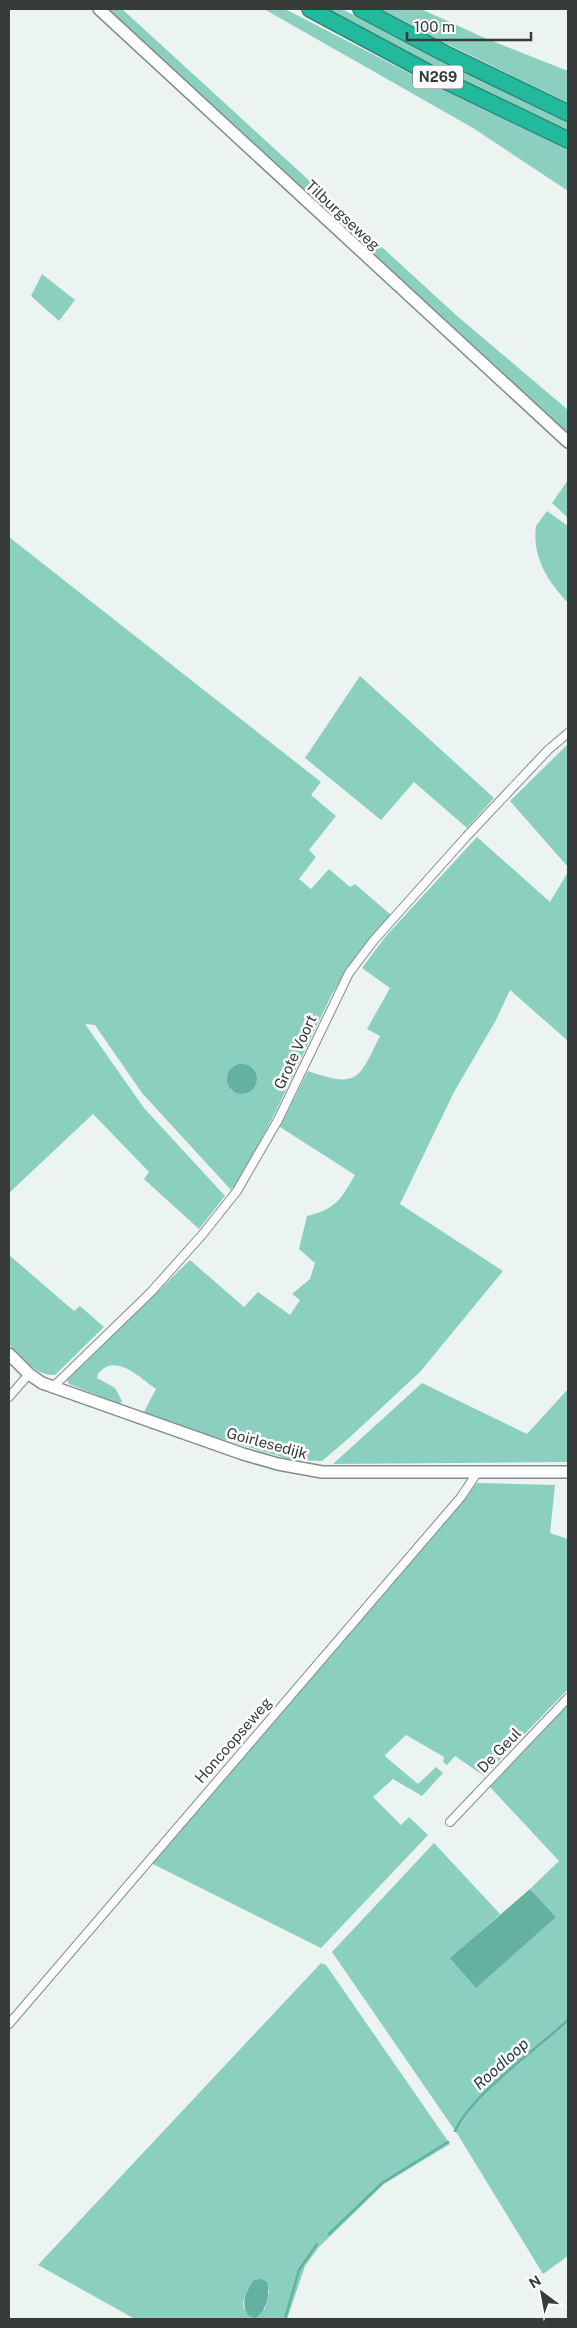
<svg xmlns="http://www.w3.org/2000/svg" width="577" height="2328" font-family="'Public Sans',sans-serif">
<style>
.green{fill:#8bd0be;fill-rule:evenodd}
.water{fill:#63b19e}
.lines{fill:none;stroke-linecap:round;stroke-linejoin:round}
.stream{stroke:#63b19e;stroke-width:2.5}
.street-casing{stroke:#848c8a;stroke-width:10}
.secondary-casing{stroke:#848c8a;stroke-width:14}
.highway-casing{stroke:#2a8d7a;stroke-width:18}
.street{stroke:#fff;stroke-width:8}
.secondary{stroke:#fff;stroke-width:11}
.highway{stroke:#23b99d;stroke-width:15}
.labels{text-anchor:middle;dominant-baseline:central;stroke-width:5;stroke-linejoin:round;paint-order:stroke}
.shield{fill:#fff;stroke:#737675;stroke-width:1}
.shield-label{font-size:14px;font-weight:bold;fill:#373b3a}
.street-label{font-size:15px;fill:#373b3a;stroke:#fff}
.water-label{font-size:16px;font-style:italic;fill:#183d35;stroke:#fff}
</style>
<rect width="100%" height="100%" fill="#ebf4f1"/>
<path class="green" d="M107,9H122L456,315L568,410V434Z
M264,9H285L411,74L568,149V191L473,128Z
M315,9H342L427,54L568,120V135Z
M376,9H421L487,39L568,71V103Z
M42,274L75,300L59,321L31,296Z
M568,480V518L552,503Z
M547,511L568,526V603C548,581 532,558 536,526Z
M9,537L321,782L311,795L336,816L309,850L316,857L299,879L311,889L329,869L350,887L355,884L391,915L358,953L332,994L274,1115L240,1180L231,1190L142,1093L95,1025L85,1024L144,1108L225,1196L199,1229L144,1179L149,1172L93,1114L9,1193ZM252,1068C261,1080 256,1092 242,1094L231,1090Z
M360,676L494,798L467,828L414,782L381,820L305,758Z
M568,744V867L510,801Z
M477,837L550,902L568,872V1041L510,990L496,1020L454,1092L400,1204L503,1271L420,1372L349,1438L322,1461L292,1460L198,1432L144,1412L156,1389C139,1377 115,1352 98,1374L97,1378L115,1388L122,1401L120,1404L69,1384L67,1380L190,1260L244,1307L258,1292L290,1315L300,1300L292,1294L310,1279L315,1263L299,1249L307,1216C336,1209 341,1199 355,1175L280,1127L308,1071C357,1088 358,1081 380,1036L367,1029L390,988L362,968L386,936Z
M9,1255L74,1311L80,1306L104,1327L55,1375C36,1376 20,1357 9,1344Z
M422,1383L527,1434L568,1389V1462L333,1464Z
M477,1483L555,1485L550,1533L568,1539V1689L484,1776L455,1756L447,1765L443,1762L444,1757L406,1735L385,1755L386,1757L418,1784L436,1767L443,1773L422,1796L393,1779L373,1797L401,1825L409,1817L428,1835L321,1948L153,1864L151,1862Z
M568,1705V2256L543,2274L458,2135L332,1952L434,1843L500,1914L451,1958L556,1917L530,1889L559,1861L490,1787Z
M321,1963L326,1965L450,2144L384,2184L319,2247L305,2266L287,2319H135L38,2265ZM248,2288L269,2291L265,2309H244L243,2302Z"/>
<path class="water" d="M227 1079a15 15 0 1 1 30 0a15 15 0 1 1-30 0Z
M530,1889L556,1917L476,1988L450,1958Z
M261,2279L267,2282C270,2296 267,2310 255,2318L248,2315C240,2302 246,2291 254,2280Z"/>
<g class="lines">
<path class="stream" d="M455,2131C473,2093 536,2050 568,2020
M329,2234L382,2183L448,2142
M285,2319L299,2270L317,2244"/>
<defs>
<path id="street" d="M53,1387L151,1292L202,1235L237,1191L278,1120L349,973L374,940L466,837L548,750L568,733
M9,1397L29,1374
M450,1822L568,1698
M9,2024L461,1497L477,1473"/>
<path id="secondary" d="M99,9L568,442
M9,1354L29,1374L42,1383L243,1454L278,1464L322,1472H568"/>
<path id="highway" d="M310,9L431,74L568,140
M361,9L444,53L568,113"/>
</defs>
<use href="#street" class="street-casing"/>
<use href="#secondary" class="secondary-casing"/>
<use href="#highway" class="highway-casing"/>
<use href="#street" class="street"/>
<use href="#secondary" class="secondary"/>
<use href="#highway" class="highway"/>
</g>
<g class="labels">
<rect class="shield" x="413" y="65.5" width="50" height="23" rx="4"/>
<g class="shield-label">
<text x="438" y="77">N269</text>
</g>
<g class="street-label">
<text transform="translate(343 215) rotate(43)">Tilburgseweg</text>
<text transform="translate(295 1052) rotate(-65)">Grote Voort</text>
<text transform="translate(267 1443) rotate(15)">Goirlesedijk</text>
<text transform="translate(233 1740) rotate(-49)">Honcoopseweg</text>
<text transform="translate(499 1750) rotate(-46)">De Geul</text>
</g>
<g class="water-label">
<text transform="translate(501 2064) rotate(-42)">Roodloop</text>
</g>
</g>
<rect width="577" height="2328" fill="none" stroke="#373b3a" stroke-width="20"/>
<g transform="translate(542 2293) rotate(328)" stroke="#ffffff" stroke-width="4" paint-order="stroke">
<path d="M0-4L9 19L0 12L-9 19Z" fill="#373b3a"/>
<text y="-8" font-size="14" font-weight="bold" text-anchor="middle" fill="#373b3a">N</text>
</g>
<path d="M407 32v8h124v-8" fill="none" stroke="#373b3a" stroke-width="2.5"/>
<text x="414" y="32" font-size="15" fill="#373b3a" stroke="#ffffff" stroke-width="4" paint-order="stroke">100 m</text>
</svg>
